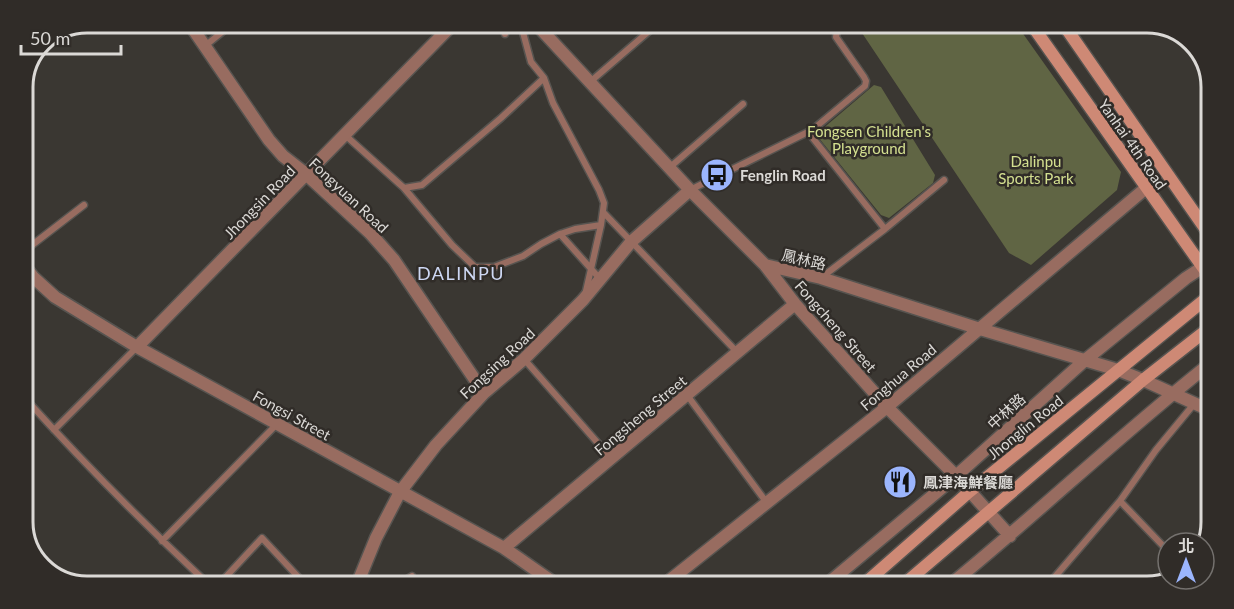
<svg xmlns="http://www.w3.org/2000/svg" width="1234" height="609" font-family="Lato,'Noto Sans TC',sans-serif">
<style>
.green{fill:#606544}
.lines{fill:none;stroke-linecap:round;stroke-linejoin:round}
.lane-casing{stroke:#575450;stroke-width:9}
.street-casing{stroke:#575450;stroke-width:15}
.secondary-casing{stroke:#575450;stroke-width:15}
.lane{stroke:#986c60;stroke-width:6}
.street{stroke:#986c60;stroke-width:12}
.secondary{stroke:#ce8975;stroke-width:12}
.labels{text-anchor:middle;dominant-baseline:central;stroke-width:5;stroke-linejoin:round;paint-order:stroke}
.park-label{font-size:15px;fill:#d4e090;stroke:#302c28}
.street-label{font-size:15px;fill:#dbd9d6;stroke:#302c28}
.poi-label{font-size:15px;font-weight:bold;fill:#dbd9d6;stroke:#302c28;text-anchor:start}
.quarter-label{font-size:18px;letter-spacing:1.5px;fill:#ced8f4;stroke:#302c28}
.rim{fill:none;stroke:#dbd9d6;stroke-width:3}
</style>
<rect width="100%" height="100%" fill="#3a3732"/>
<path class="green" d="M858,27L1019,28L1121,172L1117,190L1031,265L1009,253Z
M874,85L881,87L935,175L933,183L889,218L881,215L818,137L820,131Z"/>
<g class="lines">
<defs>
<path id="lane" d="M505,25V34
M521,25L531,62L544,78L553,103L599,190L604,203L601,225L586,291
M205,46L233,23
M590,82L655,26
M808,132L885,229
M345,135L404,188L452,245L475,267H494L523,256L541,244L560,234L575,229L601,225
M669,168L743,104
M404,188L422,185L501,118L544,78
M690,190L808,132L817,126L865,86L866,81L864,77L836,37L837,31L843,27
M603,212L737,352
M560,234L601,280
M23,252L84,205
M822,277L885,229L944,180
M524,359L611,458
M687,395L767,503
M23,396C81,460 142,522 205,581
M54,430L137,347
M1120,501L1168,551
M162,541L277,424
M222,581L262,538L302,581
M402,582L412,576
M1047,586L1120,501L1156,450L1194,404"/>
<path id="street" d="M189,23L269,140L283,156L306,174L370,233L394,260L484,393
M537,25L690,190L765,265L795,304L887,407L956,476L1010,536
M23,264L33,277L55,297L137,347L504,548L554,583
M765,265L821,278L980,329L1118,370L1143,380L1207,409
M137,347L452,25
M504,548L795,304
M358,582L376,538L400,492L436,445L484,393L524,359L583,300L631,242L690,190
M665,584L887,407L1146,188
M826,585L956,476L1084,361L1186,278L1209,263
M950,585C1037,514 1119,436 1207,366"/>
<path id="secondary" d="M1034,28L1209,276
M1066,28L1209,234
M863,585L969,492L1208,297
M903,585L1143,380L1208,329"/>
</defs>
<use href="#lane" class="lane-casing"/>
<use href="#street" class="street-casing"/>
<use href="#secondary" class="secondary-casing"/>
<use href="#lane" class="lane"/>
<use href="#street" class="street"/>
<use href="#secondary" class="secondary"/>
</g>
<defs>
<symbol id="bus-disc" viewBox="-11 -11 22 22"><circle r="9.5" fill="#9bb5fd" stroke="#302c28"/><path d="M-5-6H5V4H4V6H2V4H-2V6H-4V4H-5ZM-3.5-4V0h7V-4ZM-3.5 1.2v1.5H-2V1.2ZM2 1.2v1.5H3.5V1.2Z" fill="#111"/></symbol>
<symbol id="restaurant-disc" viewBox="-11 -11 22 22"><circle r="9.5" fill="#9bb5fd" stroke="#302c28"/><path d="M-5-6h1v4h1v-4h1v4h1v-4h1v5L-1.5 .5V6h-2V.5L-5-1ZM5-6V6H3V1.5H1.5Q1.5-4 5-6Z" fill="#111"/></symbol>
</defs>
<g fill-rule="evenodd">
<use href="#bus-disc" x="698" y="156" width="38" height="38"/>
<use href="#restaurant-disc" x="881" y="463" width="38" height="38"/>
</g>
<g class="labels">
<g class="park-label">
<text x="869" y="131">Fongsen Children's<tspan x="869" dy="17">Playground</tspan></text>
<text x="1036" y="161">Dalinpu<tspan x="1036" dy="17">Sports Park</tspan></text>
</g>
<g class="street-label">
<text transform="translate(1133 144) rotate(55)">Yanhai 4th Road</text>
<text transform="translate(349 195) rotate(43)">Fongyuan Road</text>
<text transform="translate(259 202) rotate(-46)">Jhongsin Road</text>
<text transform="translate(804 259) rotate(13)">鳳林路</text>
<text transform="translate(836 326) rotate(49)">Fongcheng Street</text>
<text transform="translate(497 363) rotate(-43)">Fongsing Road</text>
<text transform="translate(898 377) rotate(-40)">Fonghua Road</text>
<text transform="translate(1006 411) rotate(-42)">中林路</text>
<text transform="translate(292 415) rotate(29)">Fongsi Street</text>
<text transform="translate(640 415) rotate(-40)">Fongsheng Street</text>
<text transform="translate(1025 427) rotate(-39)">Jhonglin Road</text>
</g>
<g class="poi-label">
<text x="740" y="175">Fenglin Road</text>
<text x="923" y="482">鳳津海鮮餐廳</text>
</g>
<g class="quarter-label">
<text x="461" y="273">DALINPU</text>
</g>
</g>
<path d="M0 0H1234V609H0ZM87 33H1147A54 54 0 0 1 1201 87V522A54 54 0 0 1 1147 576H87A54 54 0 0 1 33 522V87A54 54 0 0 1 87 33Z" fill="#302c28" fill-rule="evenodd"/>
<path class="rim" d="M87 33H1147A54 54 0 0 1 1201 87V522A54 54 0 0 1 1147 576H87A54 54 0 0 1 33 522V87A54 54 0 0 1 87 33Z"/>
<g transform="translate(1186 561)"><circle r="28" fill="#302c28" stroke="#74716e" stroke-width="1.5"/>
<path d="M0-4.5L10 22L0 15L-10 22Z" fill="#9bb5fd"/>
<text y="-9" font-size="16" font-weight="bold" text-anchor="middle" fill="#dbd9d6">北</text>
</g>
<path d="M21 45v9h100v-9" fill="none" stroke="#dbd9d6" stroke-width="3"/>
<text x="30" y="45" font-size="18" fill="#dbd9d6" stroke="#302c28" stroke-width="4.5" paint-order="stroke">50 m</text>
</svg>
